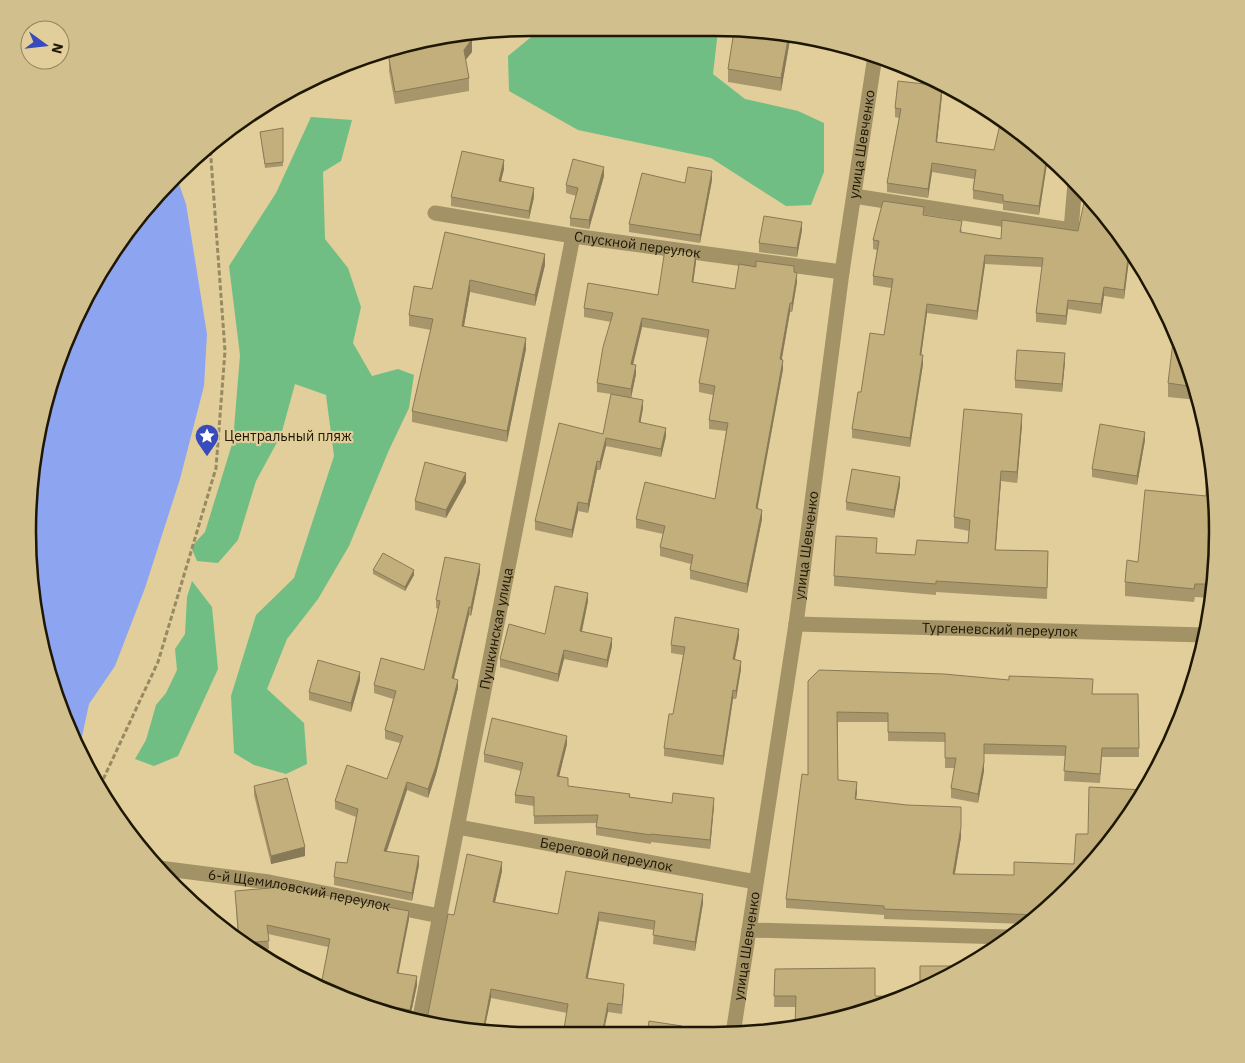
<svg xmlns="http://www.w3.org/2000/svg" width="1245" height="1063" font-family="'IBM Plex Sans',sans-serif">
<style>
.green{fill:#70be83}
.water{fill:#8da4f0}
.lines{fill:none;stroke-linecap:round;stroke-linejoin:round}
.path{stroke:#978961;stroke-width:3;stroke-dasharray:5 2.5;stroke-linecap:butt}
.minor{stroke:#a29266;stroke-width:15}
.wall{fill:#a7966b}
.shaded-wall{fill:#887a57}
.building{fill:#c2af7c;stroke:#887a57}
.labels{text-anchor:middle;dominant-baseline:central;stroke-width:4.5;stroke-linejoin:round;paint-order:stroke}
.street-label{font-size:14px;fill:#1e1703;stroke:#e1ce9a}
.poi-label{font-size:14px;fill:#1e1703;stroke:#e1ce9a;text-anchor:start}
.rim{fill:none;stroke:#1e1703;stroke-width:2.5}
</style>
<rect width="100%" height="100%" fill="#e1ce9a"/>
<path class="green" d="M542,28L718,31L713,74L745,99L798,111L824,123V172L811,205L786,206L711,158L578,130L509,91L508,56Z
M309,79L302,92L291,98L288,93Z
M311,117L352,120L341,161L323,172L325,239L348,268L361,307L353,343L372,376L398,369L414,375L409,408L389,450L349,546L318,599L287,639L267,689L304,723L307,764L286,774L254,765L234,753L231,696L256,615L294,578L334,456L326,395L295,384L281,435L256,481L238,540L218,563L197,561L191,547L205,532L233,441L240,355L229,266L276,193Z
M192,581L212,607L218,669L178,756L154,766L135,759L146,740L156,705L166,693L177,670L175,649L185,634L187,597Z"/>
<path class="water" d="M177,178L186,204L207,334L204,386L180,479L145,588L115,666L89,704L80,746L54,694L29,565L32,465L66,339L113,251Z"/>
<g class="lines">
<path class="path" d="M100,786L158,662L216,468L225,351L210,145"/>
<g class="minor">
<path d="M854,196L1071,230L1075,183"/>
<path id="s1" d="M435,213L573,236L842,272"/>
<path id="s2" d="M796,624L1205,635"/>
<path id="s3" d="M458,827L756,882"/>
<path id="s4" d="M159,868L269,882L440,916"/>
<path d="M749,930L1008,937"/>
<path id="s5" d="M419,1022L573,236"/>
<path id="s6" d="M733,1034L796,624L842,272L875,56"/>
</g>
</g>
<path class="wall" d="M791,34L781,91L728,82V69Z
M472,52L465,60L469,78V91L395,104L389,71V59Z
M942,95L937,142L1048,157L1039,215L1003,210V204L973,199V190L974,179L932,172L928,198L887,192V183L899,118L895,117V108Z
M283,128V166L265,168L260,132Z
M504,169L501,181L534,197L529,219L451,206V197Z
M604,176L589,229L570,226V218L576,196L566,193V185Z
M712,180L700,243L629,232V224L685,183Z
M1093,199L1130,252L1124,299L1104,296L1101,314L1068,309L1066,325L1036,322V313L1042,267L985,264L977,320L927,313L921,355L923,364L910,447L852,438V429L861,392L884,335L891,288L873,285V276L877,250L873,249V240L924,215L962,230L961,233L1001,239L1078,231Z
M802,230L797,257L759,252V243Z
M445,232L545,265L535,306L470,292L464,326L526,349L507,442L412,422V411L431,330L409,326V315L432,289Z
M696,262L693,282L735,289L794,272L797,282L792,312H790L782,359L783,369L757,509L762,519L747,593L690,579V570L691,564L660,556V547L663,534L636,528V519L715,499L726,431L709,429V420L713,395L699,392V383L708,338L642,327L633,364L636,374L631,398L643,408L640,423L666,436L661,457L606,446L600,470H597L588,513L578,511L572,538L535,530V521L603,434L611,394L597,392V383L611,322L584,317V308L658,295Z
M1065,362L1062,392L1015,388V380Z
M1191,369L1198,400L1168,397V383Z
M1022,425L1017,483L1001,481L995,550L1048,551L1047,599L936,592V595L834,586V576L876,553L915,555L968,543L969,531L954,528V517Z
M1145,440L1137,485L1092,477V469Z
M466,482L446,518L415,510V501Z
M900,485L894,518L846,510V502Z
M1206,496L1216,564L1211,598L1195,597L1194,602L1125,596V582L1138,562Z
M373,570L414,575L405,591L373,574Z
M480,572L471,616L469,615L454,678L458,688L436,774L428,798L407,790L387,851L419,865L412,901L334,885V877L347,863L356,817L335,809V801L387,779L400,743L385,739V730L393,699L374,693V685L424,670L438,609L436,608V600Z
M588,601L582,631L612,646L607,668L564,659L558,682L500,667V659L545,634Z
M739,637L735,659L741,669L736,699H733L723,765L664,756V748L673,714L683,655L671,653V645Z
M360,680L351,712L309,700V692Z
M808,681L1093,694H1138L1139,757H1102L1100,783L1064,781L1065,756L984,754V771L978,803L951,798V788L955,768H945V742L888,741V722H838V780L857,792L856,799L961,837L955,874L1014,875L1074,864L1088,834L1144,790L1046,910L1026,924L884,919V915L786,908V899L808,775Z
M567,744L559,776L568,786L630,797L672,803L714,806L710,849L651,842V844L596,835V823L534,824V806L515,803V795L521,771L484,762V754Z
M254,786L305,856L271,864L254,795Z
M502,871L495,902L558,914L703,903L695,951L653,944L654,930L599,921L587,979L624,993L622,1014L608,1012L567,1013L491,998L484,1031L433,1026L454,915Z
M235,891L409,919L398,973L417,985L410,1018L402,1016L339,997L321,988L328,947L268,934L269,949L252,951L238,940Z
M875,968L796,1007H774L775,969Z"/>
<path class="shaded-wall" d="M789,34H791L781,91V78Z
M472,39V52L464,62V50Z
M942,86V95L936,151V142Z
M1047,156L1048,157L1039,215V206Z
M504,160V169L499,189V181Z
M932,163V172L928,198V189Z
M604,167V176L589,229V220Z
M712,171V180L700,243V235Z
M534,188V197L529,219V211Z
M802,222V230L797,257V248Z
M1129,250L1130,252L1124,299V290Z
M696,253V262L692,291V282Z
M545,254V265L535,306V295Z
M985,255V264L977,320V311Z
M797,273V282L792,312V303Z
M470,280V292L462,337V326Z
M1104,287V296L1101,314V304Z
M1068,300V309L1066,325V316Z
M790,303V312L780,368V359Z
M927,304V313L920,364V355Z
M642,318V327L631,373V364Z
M526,338V349L507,442V431Z
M1065,353V362L1062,392V384Z
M923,355V364L910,447V438Z
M783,360V369L756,517V508Z
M636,365V374L631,398V389Z
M643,400V408L639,431V422Z
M1022,414V425L1017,483V472Z
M666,428V436L661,457V449Z
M1145,432V440L1137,485V476Z
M606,438V446L600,470V462Z
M597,461V470L588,513V504Z
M1001,471V481L995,561V550Z
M466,473V482L446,518V510Z
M900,477V485L894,518V510Z
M578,502V511L572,538V530Z
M762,510V519L747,593V584Z
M480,564V572L471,616V607Z
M414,570V575L405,591V587Z
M588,593V601L580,640V631Z
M469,607V615L452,686V678Z
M739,629V637L733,668V659Z
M612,638V646L607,668V660Z
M564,650V659L558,682V674Z
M741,661V669L736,699V691Z
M360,672V680L351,712V703Z
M458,680V688L436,774L428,798V789Z
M733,690V699L723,765V756Z
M567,736V744L557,785V776Z
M984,744V771L978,803V794Z
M407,782V790L384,859V851Z
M857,782V792L855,808V799Z
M714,798V806L710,849V840Z
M961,827V837L953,883V874Z
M305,847V856L271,864V856Z
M419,856V865L412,901V893Z
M502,862V871L493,911V902Z
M703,894V903L695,951V942Z
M409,911V919L397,981V973Z
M599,912V921L586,987V978Z
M417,976V985L410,1018V1010Z
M491,989V998L484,1031H483Z
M608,1003V1012L603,1035H602Z"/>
<path class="building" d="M734,31L779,32L789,34L781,78L728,69Z
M468,36L472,39L464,50L469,78L395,92L389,59L399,46L401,45Z
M898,81L942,86L936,142L994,150L1001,120L1021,132L1047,156L1039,206L1003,201V195L973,190L976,170L932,163L928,189L887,183L901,109L895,108Z
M283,128V162L265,164L260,132Z
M462,151L504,160L499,181L534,188L529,211L451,197Z
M573,159L604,167L589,220L570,218L578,188L566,185Z
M688,167L712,171L700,235L629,224L642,173L685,183Z
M1086,193L1093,199L1129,250L1124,290L1104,287L1101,304L1068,300L1066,316L1036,313L1043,258L985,255L977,311L927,304L920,355H923L910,438L852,429L858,392H861L870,333L884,335L893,279L873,276L879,241L873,240L883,201L924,207L923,215L962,221L960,232L1001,239L1002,220L1078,231Z
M764,216L802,222L797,248L759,243Z
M445,232L545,254L535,295L470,280L462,326L526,338L507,431L412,411L433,319L409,315L414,286L432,289Z
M665,249L696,253L692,282L735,289L739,264L756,267V261L794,266V272L797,273L792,303H790L780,359L783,360L756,508L762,510L747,584L690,570L693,555L660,547L665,526L636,519L645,482L715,499L728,423L709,420L715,386L699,383L709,330L642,318L631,364L636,365L631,389L597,383L603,347L613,313L584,308L588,283L658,295Z
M1174,333L1191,369L1195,387L1168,383Z
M1017,350L1065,353L1062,384L1015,380Z
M611,394L643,400L639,422L666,428L661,449L606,438L600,462L597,461L588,504L578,502L572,530L535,521L559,423L603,434Z
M964,409L1022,414L1017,472L1001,471L995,550L1048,551L1047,588L936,581V584L834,576L836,536L877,538L876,553L915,555L917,540L968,543L970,520L954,517Z
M1100,424L1145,432L1137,476L1092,469Z
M425,462L466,473L446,510L415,501Z
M852,469L900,477L894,510L846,502Z
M1206,481L1214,482L1216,564L1213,584H1195L1194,589L1125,582L1127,560L1138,562L1145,490L1206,496Z
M383,553L414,570L405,587L373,570Z
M445,557L480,564L471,607H469L452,678L458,680L436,766L428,789L407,782L384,851L419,856L412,893L334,877L336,862L347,863L358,809L335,801L347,765L387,779L403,736L385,730L396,691L374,685L381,658L424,670L440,601L436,600Z
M555,586L588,593L580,631L612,638L607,660L564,650L558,674L500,659L509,624L545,634Z
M675,617L739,629L733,659L741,661L736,691L733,690L723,756L664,748L669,714H673L685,647L671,645Z
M318,660L360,672L351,703L309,692Z
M819,670L944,674L1009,680V676L1093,679L1092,694H1138L1139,748H1102L1100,774L1064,771L1066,746L984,744V762L978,794L951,788L956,758H945V733L888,732V713L837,712L838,780L857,782L855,799L907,805L961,807V827L953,874L1014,875V862L1074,864L1076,834H1088L1089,787L1144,790L1114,838L1046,910L1039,915L884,909V906L786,899L802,774L808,775V681Z
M492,718L567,736L557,776L568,778V786L630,794L629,797L672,803L673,793L714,798L710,840L651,834V835L596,827L598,815L534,816V797L515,795L523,763L484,754Z
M1161,756H1164L1161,762Z
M287,778L305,847L271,856L254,786Z
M467,854L502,862L493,902L558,914L566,871L703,894L695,942L653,935L655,921L599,912L586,978L624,984L622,1005L608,1003L602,1035H563L568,1004L491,989L483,1031L433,1026L426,1024L448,914L454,915Z
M282,887L409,911L397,973L417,976L410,1010L389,1006L388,1012L339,997L337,996L338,988L321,985L330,939L267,925L269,941L243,943L239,940L235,891Z
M920,966H955L954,973L920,989Z
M875,968V996L902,997L876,1009L795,1025L796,996H774L775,969Z
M649,1021L682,1026L681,1035H647Z"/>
<defs>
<symbol id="sight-pin" viewBox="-11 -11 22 30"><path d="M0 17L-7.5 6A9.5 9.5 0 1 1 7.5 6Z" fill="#384bbd" stroke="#e1ce9a"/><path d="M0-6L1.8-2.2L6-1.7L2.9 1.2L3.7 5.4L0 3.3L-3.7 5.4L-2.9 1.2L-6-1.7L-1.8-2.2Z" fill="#fff"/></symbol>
</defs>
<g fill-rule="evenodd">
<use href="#sight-pin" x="193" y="422" width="28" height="38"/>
</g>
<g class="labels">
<g class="street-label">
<text stroke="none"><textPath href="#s6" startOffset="899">улица Шевченко</textPath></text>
<text stroke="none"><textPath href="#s1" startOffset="205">Спускной переулок</textPath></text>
<text stroke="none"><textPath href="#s6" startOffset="494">улица Шевченко</textPath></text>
<text stroke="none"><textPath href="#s5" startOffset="401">Пушкинская улица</textPath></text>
<text stroke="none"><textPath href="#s2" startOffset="204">Тургеневский переулок</textPath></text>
<text stroke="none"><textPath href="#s3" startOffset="151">Береговой переулок</textPath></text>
<text stroke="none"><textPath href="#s4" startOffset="142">6-й Щемиловский переулок</textPath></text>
<text stroke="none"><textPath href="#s6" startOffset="89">улица Шевченко</textPath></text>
</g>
<g class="poi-label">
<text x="224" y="436">Центральный пляж</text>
</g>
</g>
<path d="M0 0H1245V1063H0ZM531 36H714A495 495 0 0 1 1209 531V532A495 495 0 0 1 714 1027H531A495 495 0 0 1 36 532V531A495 495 0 0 1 531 36Z" fill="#d1bf8e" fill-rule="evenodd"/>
<path class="rim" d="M531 36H714A495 495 0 0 1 1209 531V532A495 495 0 0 1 714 1027H531A495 495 0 0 1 36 532V531A495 495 0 0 1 531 36Z"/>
<g transform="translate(45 45) rotate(105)"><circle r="24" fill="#e1ce9a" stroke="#93855e"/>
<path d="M0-4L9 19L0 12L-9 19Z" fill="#384bbd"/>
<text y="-8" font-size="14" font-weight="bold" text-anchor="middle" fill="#1e1703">N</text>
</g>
</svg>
